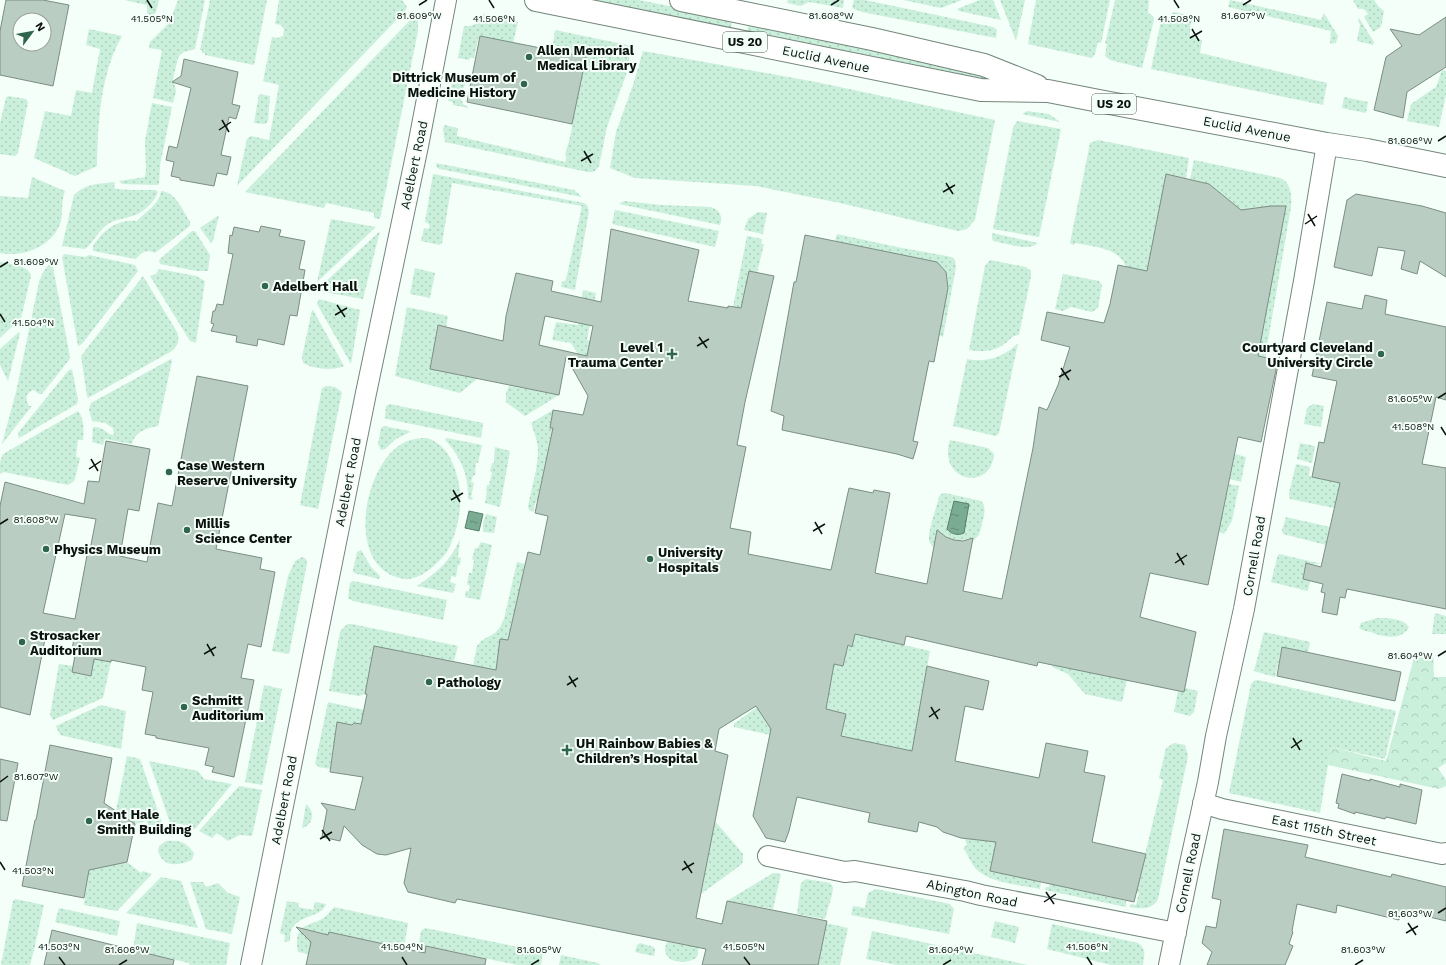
<svg xmlns="http://www.w3.org/2000/svg" width="1446" height="965" font-family="'Work Sans',sans-serif">
<style>
.grass{fill:url(#grass-dots)}
.forest{fill:url(#forest-crowns)}
.water{fill:url(#water-ripples);stroke:#587e6b}
.building{fill:#b9cdc2;stroke:#7b8e84;fill-rule:evenodd}
.lines{fill:none;stroke-linecap:round;stroke-linejoin:round}
.minor-casing{stroke:#74867c;stroke-width:22}
.major-casing{stroke:#74867c;stroke-width:24}
.minor{stroke:#fff;stroke-width:20}
.major{stroke:#fff;stroke-width:22}
.ticks{fill:none;stroke:#0c130f;stroke-width:1.5}
.poi-dot{fill:#2e654c;stroke:#f3fff8;stroke-width:1.5}
.labels{text-anchor:middle;dominant-baseline:central;stroke-width:4;stroke-linejoin:round;paint-order:stroke}
.shield{fill:#f3fff8;stroke:#515a55;stroke-width:1}
.shield-label{font-size:12px;font-weight:bold;fill:#0c130f}
.poi-label{font-size:13px;font-weight:bold;fill:#0c130f;stroke:#f3fff8;text-anchor:start}
.street-label{font-size:13px;fill:#0c130f;stroke:#f3fff8}
.ticks-label{font-size:10px;text-anchor:middle;fill:#0c130f;stroke:#f3fff8;stroke-width:4;stroke-linejoin:round;paint-order:stroke}
</style>
<defs>
<pattern id="grass-dots" width="8" height="8" patternUnits="userSpaceOnUse"><rect width="8" height="8" fill="#caefdb"/><path d="M2 2h.1M6 6h.1" fill="none" stroke="#acccbb" stroke-width="1.8" stroke-linecap="round"/></pattern>
<pattern id="forest-crowns" width="20" height="18" patternUnits="userSpaceOnUse"><rect width="20" height="18" fill="#caefdb"/><path d="M2 6a3 3 0 1 1 6 0M12 15a3 3 0 1 1 6 0" fill="none" stroke="#acccbb"/></pattern>
<pattern id="water-ripples" width="26" height="14" patternUnits="userSpaceOnUse"><rect width="26" height="14" fill="#79ac92"/><path d="M2 4q2-2 4 0t4 0M15 11q2-2 4 0t4 0" fill="none" stroke="#628b76"/></pattern>
</defs>
<rect width="100%" height="100%" fill="#f3fff8"/>
<path class="grass" d="M124,0H159L156,12L152,19L147,17V5Z
M178,0H205L195,49L184,52L181,54L178,58L173,79L176,91L173,103L153,98L162,50L149,48L150,42L169,23Z
M210,0H267L254,65L205,55V53H202V50H200Z
M279,0H402L407,7L405,11L237,186L247,139L251,136L269,140L279,85L263,81L272,37L278,38L283,36L284,29L281,25L275,24Z
M589,0H639L729,18L732,19L731,28L625,9Z
M788,0H844L843,8L809,2L801,6L787,3Z
M854,0H865L993,27L997,30L996,38L862,12L852,8Z
M903,0H962L941,8Z
M980,0H993L1001,20L959,11L957,9Z
M1000,0H1025L1016,41Z
M1036,0H1110L1101,43L1098,42L1095,54L1092,58L1028,44Z
M1115,0H1149L1148,13L1153,16L1154,20L1142,68L1110,60L1105,56L1107,44H1105Z
M1230,0L1321,20L1324,13L1338,36L1336,43L1330,44L1331,31L1228,7Z
M1353,0H1374L1379,7L1384,11L1381,27L1373,32L1364,17L1368,14C1365,9 1363,8 1358,9Z
M1174,12L1191,16L1192,20L1190,27V36L1202,40L1200,53L1327,83L1323,105L1151,69L1161,21L1164,19L1170,17L1171,14Z
M483,14L518,22L513,43L479,36L474,58H470L469,60L458,58L464,26C473,27 479,23 483,14Z
M415,15L418,19V31L380,219L374,218V213L326,203L324,208L245,192Z
M1359,18L1374,42L1373,45L1357,41L1360,25L1358,20Z
M749,23L962,66L1002,83L747,31Z
M89,29L122,36C100,75 98,122 97,166L75,176L34,158L45,111L71,116L76,90L92,93L100,49L86,45Z
M555,30L632,46L626,75L607,127L599,166C596,171 594,172 588,172L445,142L443,130L444,125L458,128L457,136L565,162L567,157L565,156C567,145 572,135 572,124L586,57L558,52L559,47L553,45Z
M643,51L816,82L995,120L975,220L967,229L958,231L840,203L756,186L635,178L610,168L616,132L633,85Z
M1442,70L1446,71V95L1439,127L1407,121L1411,104L1436,87Z
M454,74L468,77L460,96L463,104L469,108L453,105V102L448,101Z
M259,94L270,96L268,121L265,124L254,123Z
M8,96L26,99L28,102L18,153L15,156L0,154V123L6,98Z
M1344,97L1368,102L1366,113L1342,108Z
M152,103L172,107L160,165L159,184L157,185L122,184L119,181L145,177L146,170L145,141Z
M1027,111L1049,114L1060,122L1022,114Z
M1017,121L1061,129L1039,237L993,229L1013,128Z
M1098,140L1189,158L1186,178L1166,175L1147,271L1126,267C1119,247 1093,247 1075,243L1074,245L1070,243L1090,143Z
M1194,160L1280,178C1291,182 1292,196 1291,207L1265,358L1258,356L1286,206H1271L1241,210L1209,184L1190,179Z
M436,163L574,190L582,197L440,169L437,168Z
M433,174L584,203L587,205L589,211L575,290L561,287L562,282L566,280L582,206L452,183L442,243L440,245L421,241L424,228L428,229L430,226L428,223L425,222Z
M32,177L65,191C61,201 63,211 61,221C54,246 23,258 0,253V196L28,198Z
M115,182L114,187L116,189L131,190H156L158,192C154,204 140,215 129,217C121,219 114,220 108,224C97,232 94,242 85,249L62,246L74,195C87,183 98,184 115,182Z
M161,191C176,192 183,211 190,222V226L155,253C147,249 141,252 136,259L93,251V246C103,230 118,219 137,221C145,212 159,205 161,191Z
M624,201L661,205L711,207C720,210 723,216 720,225L619,204Z
M615,210L719,231L715,247L612,224Z
M758,212L767,213L763,234L744,230L748,219Z
M219,215L213,241L211,243L200,228Z
M331,219L376,227L317,282Z
M192,231H195L210,255L208,271H197L160,264L159,260Z
M380,231L363,299L319,291L320,287Z
M992,233L1038,243C1029,252 1005,243 993,241L992,238Z
M837,234L897,247L952,257L955,260L956,267L943,337L939,335L948,288L946,272L937,262L835,241Z
M747,236L762,239L761,244H764L757,273L749,271L741,308L733,307Z
M64,254L85,257L89,255L135,265L138,271L82,344L78,346L62,257Z
M990,260L1026,267L1031,271V276L1019,335C1012,335 1009,341 1003,345C992,352 981,352 969,350L985,266Z
M0,262C10,264 29,265 31,276L21,318L0,338Z
M52,262L70,357L69,360L42,394H39L34,390C26,392 25,399 29,406H32L2,444L16,392L39,282C42,274 45,267 52,262Z
M415,268L435,273L430,298L410,294Z
M159,269L196,276L205,281L196,343L190,341L150,276L156,274Z
M1063,274L1099,281L1102,285L1098,308L1092,312L1071,307L1063,311L1055,309Z
M143,276L177,332C180,341 178,345 172,351L88,398L87,396L81,356Z
M583,290L596,293L587,340L590,341L585,366L571,343L552,340L556,322L578,325Z
M319,299L360,310L351,364L317,304Z
M407,307L448,316L446,328L437,326L430,369L477,379L460,393L395,376Z
M312,310H313L344,366C332,371 314,369 303,363L302,357Z
M19,332L20,333L8,381L0,365V349Z
M1018,343L999,433L996,436L991,435L953,426L967,359C987,363 1004,357 1018,343Z
M171,359L172,361L158,426C147,428 135,431 132,444L105,439L103,445L92,442L93,427C104,426 105,434 114,435L113,428L105,423L92,421L89,409L91,403Z
M72,369L78,400L77,404L19,438L18,433L68,371Z
M326,386L335,387L342,392L318,509L300,505L322,388Z
M509,386L559,395L525,416L506,402V393Z
M390,404L483,423L481,438L387,419L385,418L386,406Z
M1313,404L1324,406L1321,427L1304,424L1307,408Z
M553,410L550,427L553,428L538,502L536,501L533,512L529,510L528,507C531,489 538,469 538,451C538,442 534,432 531,423Z
M78,411C84,418 84,431 83,440H78L76,457L80,458L75,479L73,482L68,485L4,472L0,474V462L3,454Z
M384,426L409,431L410,432L396,439L385,449L381,450L378,444L381,428Z
M427,438C439,442 447,450 452,462C465,490 462,522 448,550C444,557 436,564 429,570C422,575 413,580 404,579C346,570 362,475 396,448C405,440 416,438 427,438Z
M447,438L482,445L478,463H476L475,475L473,476L471,482L474,483L471,497L473,498L472,500L468,499C469,477 461,457 446,441L445,440Z
M950,440L988,448L994,454C991,493 937,481 950,440Z
M1300,443L1315,446L1312,463L1297,459Z
M495,447L510,451L500,507L485,503L487,492L486,491L487,485H489L492,473L490,471L492,463H494Z
M1235,454L1246,457L1241,482L1230,479Z
M1296,464L1310,467L1309,476L1385,492L1334,508L1290,499L1289,493Z
M1229,484L1239,486L1232,521L1224,534L1219,532Z
M945,493L981,501C989,507 981,526 979,535L972,542V538C956,542 950,540 937,530L934,548C932,545 929,543 929,539C929,527 936,509 939,497L941,494Z
M486,514L497,517L494,533L483,532V523Z
M1286,517L1330,527L1326,545L1283,534L1282,530Z
M460,539L458,557L461,558L460,565H458L456,577L451,576L450,582L456,584L453,593L417,586C437,572 450,562 460,539Z
M481,542L492,545L480,600L465,597L466,591H469L470,586L467,584L469,573H472L474,560L472,559L475,548H478Z
M361,550L371,567L380,576L379,579L354,573L353,570L357,552Z
M1279,554L1322,564H1306L1303,578L1310,581L1308,591L1271,582L1277,558Z
M302,557L306,559L307,564L289,654L272,651L288,576L295,561Z
M517,562L525,564L508,640L500,639L499,652L501,671L473,665L477,646L481,641L495,633L500,627L504,619Z
M353,581L447,600L443,620L353,601L348,598L350,583Z
M1435,613L1446,616V634H1432Z
M1377,618C1387,618 1403,618 1409,627C1402,641 1382,637 1371,632C1367,631 1363,631 1359,628L1361,623Z
M348,624H352L458,646L454,661L374,646L365,694L359,696L329,691L340,632L344,627Z
M1264,632L1310,642L1308,653L1282,648L1275,677L1254,671Z
M855,634L930,651L912,751L841,736L846,714L826,709L834,664L843,666L848,645L852,647Z
M94,659L111,662L103,698L53,720L50,715L59,664L73,666L72,672L91,676Z
M1052,665L1127,680L1122,702L1085,694L1068,674L1052,667Z
M1258,680L1396,711L1385,759L1331,747L1320,813L1229,793L1251,684L1254,681Z
M264,685L282,689L262,785L245,782Z
M1185,688L1198,691L1194,712L1190,716L1174,712L1178,691L1184,692Z
M328,702L364,710L361,724L352,725L337,723L330,769L319,767L315,764Z
M101,705L126,711L121,749L60,735L56,726Z
M757,707L775,736L734,727V724Z
M1174,743L1185,745L1188,756L1158,899C1153,910 1140,909 1130,907L1131,904L1136,905L1139,893L1136,892L1163,780L1159,778L1166,748Z
M127,756L140,759L162,823L149,826L146,821L135,824L116,811Z
M149,761L198,771L204,779L232,784L195,829L181,824L170,823Z
M239,786L262,790L252,836L240,835L228,841L217,833L212,838L199,831Z
M306,804C315,811 314,825 302,828Z
M715,821L743,854V860L742,864L701,894Z
M965,839L996,841L990,871L1041,882L1040,889C1021,885 990,883 976,869C970,862 968,854 963,848L967,845Z
M166,841C180,840 186,842 194,853L192,860C183,864 171,867 163,860C161,858 159,854 158,851L159,846Z
M127,862L141,873L143,871L152,874L117,911L84,905L89,870Z
M773,873L781,874L773,909L727,901Z
M161,877L181,881L198,928L126,913Z
M806,879L830,883L833,887L832,895L825,919L797,914L801,883Z
M190,882H203L206,887L218,883L228,893L240,897L232,934L206,929Z
M1050,884L1126,901V907L1045,890L1046,887H1049Z
M876,889L950,904L954,909L949,934L851,915L853,906L865,908L868,893Z
M15,899L44,905C39,925 36,945 30,965H1L13,901Z
M287,901L299,903L298,907L313,910L315,902L326,904C322,918 297,914 291,931C290,934 290,938 290,941L284,942L285,935L280,933Z
M334,907L408,923L404,948L329,932L328,935L313,931L309,932L307,938L311,942L308,954L298,952C296,943 296,931 305,926C310,923 315,923 320,920C326,917 330,912 334,907Z
M59,908L120,921L117,936L55,922Z
M995,921L1019,927L1015,943L991,937Z
M137,923L230,943L226,965H189V963L133,950Z
M826,923L848,928L840,965H818Z
M1052,924L1138,943C1147,949 1144,956 1143,965H1111L1047,949Z
M425,928L543,952L541,965H517L426,946L423,965H415L421,931Z
M872,931L1028,965H897L866,959Z
M667,942L699,947C698,950 698,955 697,957C690,965 657,965 667,942Z
M640,943L654,947L655,950L654,956L635,952L637,945Z
M561,955L598,963L600,965H559Z"/>
<path class="forest" d="M1433,654L1434,677H1446V763L1438,768L1446,780V786L1439,789L1328,765L1331,747L1386,761L1414,658Z"/>
<path class="water" d="M954,501L969,504L964,533C958,536 951,534 947,529Z
M469,511L483,514L479,531L465,528Z"/>
<path class="building" d="M6,0H43L69,5L53,86L0,75V31ZM20,20H44V44H20Z
M1446,17V67L1407,92L1403,118L1374,110L1386,57L1402,46L1390,29L1419,35Z
M480,36L586,57L572,124L467,102Z
M184,59L238,72L232,104L240,106L238,112L236,119L229,117L221,155L231,157L227,175L217,173L214,186L180,180V178L171,176L174,162L166,160L169,146L177,148L191,88L172,82L181,76Z
M1166,174L1209,184L1241,210L1271,206H1286L1258,356L1278,360L1261,442L1238,437L1208,585L1150,573L1140,617L1196,632L1184,692L1038,662L1037,666L906,636L904,645L855,634L852,647L848,645L843,666L834,664L826,709L846,714L841,736L912,751L927,666L989,681L983,710L965,706L955,761L1039,778L1046,743L1088,751L1084,772L1105,776L1092,842L1146,854L1134,902L990,871L996,842L961,838L943,832L937,827L919,822L917,832L868,822L870,813L797,797L789,831L785,842L766,838L753,816L771,729L756,706L719,729L715,751L728,755L696,918L722,924L727,901L827,921L818,965H702L706,949L457,899L455,903L408,892L404,883L411,848L386,855L377,854L362,845L344,826L340,841L322,837L327,810L321,803L355,810L363,777L330,772L337,722L352,725L354,723L361,724L367,694H365L374,646L496,670L500,639L508,640L528,552L540,555L548,516L535,513L553,428H550L553,410L583,415L588,396L566,357L559,395L430,369L438,325L503,341L506,316L516,273L553,281L551,291L601,302L611,229L699,250L688,301L728,308V306L741,308L749,271L774,276L745,402L737,445L746,447L730,528L751,532L748,554L831,570L849,488L873,493L874,490L890,493L875,573L927,584L937,530L946,537L954,540L963,541L973,538L963,591L1002,599L1033,448L1039,407L1047,410L1058,385L1070,347L1041,340L1047,312L1104,323L1110,304L1118,265L1147,271ZM545,316L593,326L587,356L539,345Z
M1356,194L1422,206L1446,213V277L1420,261L1417,274L1401,269L1405,251L1378,247L1372,276L1334,267L1347,200Z
M261,226L281,230L279,236L305,241L299,269L305,270L297,316L290,315L284,345L258,339L257,346L236,342L237,336L211,331L214,324L211,323L213,311H215L217,304L223,305L228,279L233,254L228,253L230,235L232,236L234,227L259,232Z
M805,235L937,262L946,272L948,288L934,362L929,361L913,441L918,442L913,459L897,454L782,430L784,416L771,411L794,282H796Z
M1365,295L1387,300L1385,314L1446,327V400L1436,397L1422,464L1446,468V609L1347,589L1345,598L1340,597L1337,615L1322,612L1325,593L1321,592L1323,584L1303,579L1306,563L1321,567L1340,483L1312,477L1319,442L1324,443L1337,381L1312,376L1327,302L1362,309Z
M197,376L248,386L216,549L262,558L260,569L275,572L261,647L248,644L241,678L254,680L234,777L212,772L214,767L205,765L209,748L156,738V736L145,734L153,692L142,690L146,667L111,660V662L94,659L91,676L72,672L76,650H72L74,638L46,634L30,715L0,707V506L5,482L84,504L88,481L99,482L106,441L150,449L139,511L128,509L120,556L147,562L158,503L172,506ZM65,514L96,519L90,550H88L75,619L43,613Z
M1282,647L1401,672L1395,701L1277,676Z
M50,745L112,758L104,803L135,824L127,862L89,870L84,898L22,886L35,820H36Z
M0,759L18,763L7,821L0,820Z
M1342,774L1370,781V779L1400,787V784L1422,790L1416,824L1386,817L1385,819L1355,812V814L1338,808L1339,804L1336,803Z
M1224,829L1308,845L1305,857L1391,877L1392,874L1446,887V921L1401,910L1399,920L1337,905L1336,913L1297,904L1292,931L1293,932L1289,944L1293,946L1285,965H1207L1212,952L1202,943L1206,926L1216,928L1221,900L1212,898Z
M296,927L328,935L329,932L425,953L426,946L486,959L485,965H306L311,942Z
M52,930L174,960L173,965H44Z"/>
<g class="lines">
<defs>
<path id="minor" d="M1203,803L1222,809L1442,854L1446,853
M768,856L845,872L855,871L965,891L981,895L1176,933
M251,965L366,393L418,146L446,0
M1169,965L1189,868L1208,782L1216,736L1244,609L1304,281L1327,144"/>
<path id="major" d="M536,0L981,90L1048,91L1099,101L1327,144L1367,150L1446,166
M681,0L872,39L984,65L1037,86"/>
</defs>
<use href="#minor" class="minor-casing"/>
<use href="#major" class="major-casing"/>
<use href="#minor" class="minor"/>
<use href="#major" class="major"/>
</g>
<path class="ticks" d="M147,0L152,8M489,0L494,8M1174,0L1179,8M419,5L427,0M831,5L839,0M1243,5L1251,0M1192,29L1199,41M1190,38L1202,31M222,120L229,132M219,130L231,122M1438,141L1446,136M584,151L591,163M581,161L593,154M946,183L953,194M943,192L955,185M1308,214L1315,226M1305,224L1317,216M0,267L8,262M337,305L345,317M0,314L5,322M335,315L347,308M699,337L707,348M697,346L709,339M1061,368L1069,380M1059,377L1071,370M1438,398L1446,393M1441,427L1446,435M91,459L98,471M89,469L101,461M453,490L460,502M451,500L463,493M815,522L822,534M0,524L8,519M813,531L825,524M1177,553L1184,565M1175,563L1187,555M207,644L214,656M204,654L216,647M1438,656L1446,651M569,676L576,687M567,685L578,678M931,707L938,719M929,717L940,709M1293,738L1300,750M1291,748L1302,740M0,782L8,776M322,830L330,841M320,839L332,832M684,861L692,873M0,862L5,870M682,870L694,863M1046,892L1054,904M1044,902L1056,894M1438,913L1446,908M1408,923L1416,935M1406,933L1418,926M59,957L65,965M402,957L407,965M744,957L750,965M1087,957L1092,965M119,965L127,960M531,965L539,960M943,965L951,960M1355,965L1363,960"/>
<g class="poi-dot">
<circle cx="529" cy="57" r="4"/>
<circle cx="524" cy="84" r="4"/>
<circle cx="265" cy="286" r="4"/>
<path d="M670 348h4v4h4v4h-4v4h-4v-4h-4v-4h4z"/>
<circle cx="1381" cy="354" r="4"/>
<circle cx="169" cy="472" r="4"/>
<circle cx="187" cy="530" r="4"/>
<circle cx="46" cy="549" r="4"/>
<circle cx="650" cy="559" r="4"/>
<circle cx="22" cy="642" r="4"/>
<circle cx="429" cy="682" r="4"/>
<circle cx="184" cy="707" r="4"/>
<path d="M565 744h4v4h4v4h-4v4h-4v-4h-4v-4h4z"/>
<circle cx="89" cy="821" r="4"/>
</g>
<g class="labels">
<g class="shield">
<rect x="723" y="32" width="44" height="20" rx="3"/>
<rect x="1092" y="94" width="44" height="20" rx="3"/>
</g>
<g class="shield-label">
<text x="745" y="42">US 20</text>
<text x="1114" y="104">US 20</text>
</g>
<g class="poi-label">
<text x="537" y="50">Allen Memorial<tspan x="537" dy="15">Medical Library</tspan></text>
<text x="516" y="77" text-anchor="end">Dittrick Museum of<tspan x="516" dy="15">Medicine History</tspan></text>
<text x="273" y="286">Adelbert Hall</text>
<text x="663" y="347" text-anchor="end">Level 1<tspan x="663" dy="15">Trauma Center</tspan></text>
<text x="1373" y="347" text-anchor="end">Courtyard Cleveland<tspan x="1373" dy="15">University Circle</tspan></text>
<text x="177" y="465">Case Western<tspan x="177" dy="15">Reserve University</tspan></text>
<text x="195" y="523">Millis<tspan x="195" dy="15">Science Center</tspan></text>
<text x="54" y="549">Physics Museum</text>
<text x="658" y="552">University<tspan x="658" dy="15">Hospitals</tspan></text>
<text x="30" y="635">Strosacker<tspan x="30" dy="15">Auditorium</tspan></text>
<text x="437" y="682">Pathology</text>
<text x="192" y="700">Schmitt<tspan x="192" dy="15">Auditorium</tspan></text>
<text x="576" y="743">UH Rainbow Babies &amp;<tspan x="576" dy="15">Children’s Hospital</tspan></text>
<text x="97" y="814">Kent Hale<tspan x="97" dy="15">Smith Building</tspan></text>
</g>
<g class="street-label">
<text transform="translate(826 59) rotate(12)">Euclid Avenue</text>
<text transform="translate(1247 129) rotate(11)">Euclid Avenue</text>
<text transform="translate(414 165) rotate(-78)">Adelbert Road</text>
<text transform="translate(348 482) rotate(-79)">Adelbert Road</text>
<text transform="translate(1254 556) rotate(-80)">Cornell Road</text>
<text transform="translate(284 800) rotate(-79)">Adelbert Road</text>
<text transform="translate(1324 830) rotate(12)">East 115th Street</text>
<text transform="translate(1188 873) rotate(-78)">Cornell Road</text>
<text transform="translate(972 893) rotate(12)">Abington Road</text>
</g>
</g>
<g class="ticks-label">
<text x="419" y="19">81.609°W</text>
<text x="1243" y="19">81.607°W</text>
<text x="831" y="19">81.608°W</text>
<text x="152" y="22">41.505°N</text>
<text x="494" y="22">41.506°N</text>
<text x="1179" y="22">41.508°N</text>
<text x="1410" y="144">81.606°W</text>
<text x="36" y="265">81.609°W</text>
<text x="33" y="326">41.504°N</text>
<text x="1410" y="402">81.605°W</text>
<text x="1413" y="430">41.508°N</text>
<text x="36" y="523">81.608°W</text>
<text x="1410" y="659">81.604°W</text>
<text x="36" y="780">81.607°W</text>
<text x="33" y="874">41.503°N</text>
<text x="1410" y="917">81.603°W</text>
<text x="59" y="950">41.503°N</text>
<text x="402" y="950">41.504°N</text>
<text x="744" y="950">41.505°N</text>
<text x="1087" y="950">41.506°N</text>
<text x="127" y="953">81.606°W</text>
<text x="539" y="953">81.605°W</text>
<text x="951" y="953">81.604°W</text>
<text x="1363" y="953">81.603°W</text>
</g>
<g transform="translate(32 32) rotate(58)"><circle r="19" fill="#f3fff8" stroke="#97a19b"/>
<path d="M0-3L7 15L0 10L-7 15Z" fill="#2e654c"/>
<text y="-6" font-size="11" font-weight="bold" text-anchor="middle" fill="#0c130f">N</text>
</g>
</svg>
